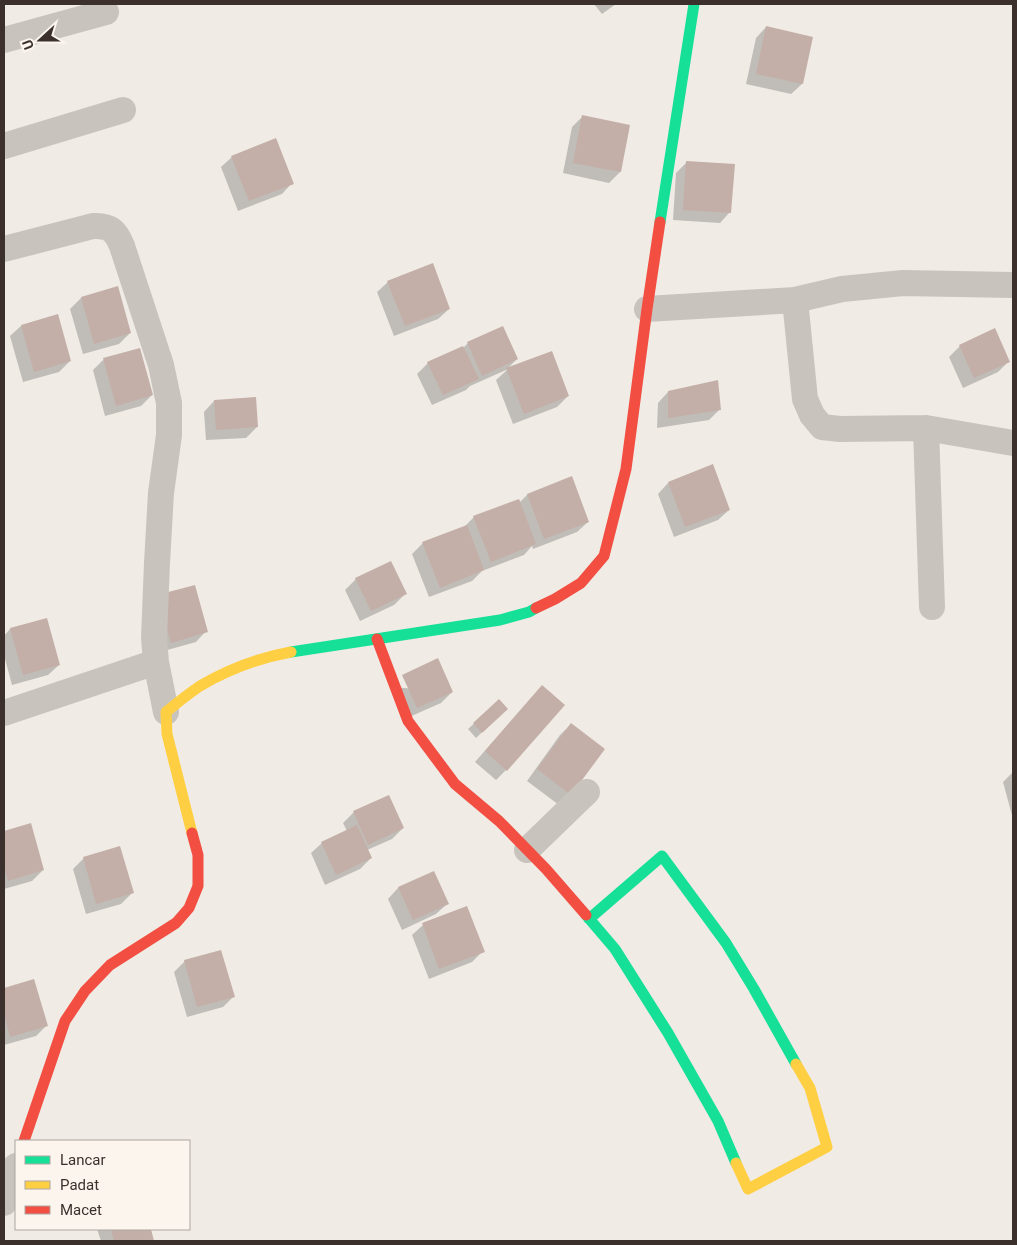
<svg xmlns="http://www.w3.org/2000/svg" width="1017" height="1245" font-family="Roboto,sans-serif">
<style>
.shadow{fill:#0003}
.building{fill:#c3afa7}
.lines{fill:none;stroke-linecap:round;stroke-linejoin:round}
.street{stroke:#c9c3be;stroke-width:26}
.fast{stroke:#16e098;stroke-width:11}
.slow{stroke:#ffcf43;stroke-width:11}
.jam{stroke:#f24e42;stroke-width:11}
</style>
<rect width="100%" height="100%" fill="#f0ebe5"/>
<path class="shadow" d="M594,4H616L602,14Z
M766,27L812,38L802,84L791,94L746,84L756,38Z
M583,116L629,126L620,172L609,183L563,173L572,127Z
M232,157L292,183L282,194L238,211L221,167Z
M686,163L730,212L720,223L673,220L676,173Z
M388,282L449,309L438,319L394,336L377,292Z
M117,288L130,333L119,344L83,354L70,309L81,298Z
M57,316L70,361L59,372L23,382L10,336L21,326Z
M468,343L517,359L506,370L470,386L466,390L432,405L417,374L428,363L463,348Z
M960,346L1008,362L998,372L963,388L949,357Z
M103,360L152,395L141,406L105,416L93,370Z
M507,370L568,396L557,407L513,424L496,380Z
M668,392L720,409L709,420L657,428L658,403Z
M214,401L257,427L246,438L206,440L204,412Z
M571,478L588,522L577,532L533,549L532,546L524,555L482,571L472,581L429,597L412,554L423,543L464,527L474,517L519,503L527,495Z
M668,483L729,510L718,520L674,537L658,494Z
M356,579L405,594L394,605L360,621L345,590Z
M147,607L206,631L196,642L160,652Z
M46,619L59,665L48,675L12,685L4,655V636L10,629Z
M392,687L452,692L441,703L407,718Z
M532,697L506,770L496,780L475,762Z
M499,701L506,709L476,738L468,729Z
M571,724L603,749L559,805L527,781L560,735Z
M1013,772V819L1003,782Z
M354,812L403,828L392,839L367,850L371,858L360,869L325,885L311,853L322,843L347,831L343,823Z
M30,825L43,870L32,881L4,889V832Z
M84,858L132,893L121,904L86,914L73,869Z
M433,872L447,904L436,914L402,930L388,899L398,888Z
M423,925L483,951L472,962L429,979L412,935Z
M185,961L233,997L223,1007L187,1017L174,972Z
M34,980L46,1026L36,1036L4,1045V989Z
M97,1229H150L153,1241H101Z"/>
<path class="building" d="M766,26L813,37L803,84L756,74Z
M582,115L630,125L621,172L573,163Z
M276,138L294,184L249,201L231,156Z
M686,161L735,164L731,213L683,210Z
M433,263L450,309L405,326L387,281Z
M118,286L131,333L94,344L81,297Z
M58,314L71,361L34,372L21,325Z
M503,326L518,359L482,376L467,342Z
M995,328L1010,362L974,378L959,345Z
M463,346L479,379L443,395L427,362Z
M140,348L153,395L116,406L103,358Z
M552,351L569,396L524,414L506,368Z
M718,380L721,410L668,418V391Z
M256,397L258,427L216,430L214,400Z
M713,464L730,510L685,527L668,482Z
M572,476L589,522L544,539L527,494Z
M519,499L536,544L491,562L473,516Z
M467,525L484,570L440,588L422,542Z
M391,561L407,594L371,611L355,578Z
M195,585L208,632L171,643L157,595Z
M47,618L60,665L23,675L10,628Z
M438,658L453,692L417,708L402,675Z
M542,685L565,705L507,771L485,751Z
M499,699L508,709L482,733L473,723Z
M571,723L605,749L571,795L537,769Z
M389,795L404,828L368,845L353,811Z
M31,823L44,870L8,881L4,868V831Z
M357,825L372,858L336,875L321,842Z
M120,846L134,893L96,904L83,857Z
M434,871L449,904L413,920L398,887Z
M467,906L485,952L439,969L422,923Z
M221,950L235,997L197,1007L184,960Z
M34,979L48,1026L10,1037L4,1013V988Z
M111,1229H151L154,1241H114Z"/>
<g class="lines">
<path class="street" d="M4,40L106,12
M4,146L123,110
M4,249L93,226C110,225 116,231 122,246L161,365L169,403V435L161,493L157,563L154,638L156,662L166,712
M795,300L842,289L903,283L1013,285
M647,309L795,300L805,399L812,415L822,427L840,429L926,428L1013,443
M926,428L932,607
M4,713L156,662
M527,850L587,792
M4,1203L16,1166"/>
<path class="fast" d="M660,222L694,4
M291,652L500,620L529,612L536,608
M586,915L615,949L668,1033L718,1121L736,1163
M589,919L662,856L726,943L754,989L796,1064"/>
<path class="slow" d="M192,833L167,734L166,712C177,703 188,694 200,686C230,668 258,658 291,652
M736,1163L748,1189L827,1147L810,1088L796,1064"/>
<path class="jam" d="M536,608L555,599L581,583L604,556L626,469L647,309L660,222
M377,639L408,721L455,784L499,821L546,869L586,915
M24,1141L65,1021L85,991L110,965L176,923L189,908L198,886V855L192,833"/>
</g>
<rect width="1017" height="1245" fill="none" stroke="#3b302b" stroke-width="10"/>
<rect x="15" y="1140" width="175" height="90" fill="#fbf5ee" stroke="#aea6a0"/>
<rect x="25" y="1156" width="25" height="8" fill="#16e098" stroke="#aea6a0"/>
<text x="60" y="1165" font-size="15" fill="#3b302b">Lancar</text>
<rect x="25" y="1181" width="25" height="8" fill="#ffcf43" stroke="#aea6a0"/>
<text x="60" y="1190" font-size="15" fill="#3b302b">Padat</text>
<rect x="25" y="1206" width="25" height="8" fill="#f24e42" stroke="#aea6a0"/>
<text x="60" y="1215" font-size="15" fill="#3b302b">Macet</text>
<g transform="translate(40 40) rotate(249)" stroke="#fbf5ee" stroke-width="4" paint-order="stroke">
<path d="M0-4L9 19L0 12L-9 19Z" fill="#3b302b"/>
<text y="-8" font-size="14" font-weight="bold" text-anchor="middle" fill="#3b302b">U</text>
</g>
</svg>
